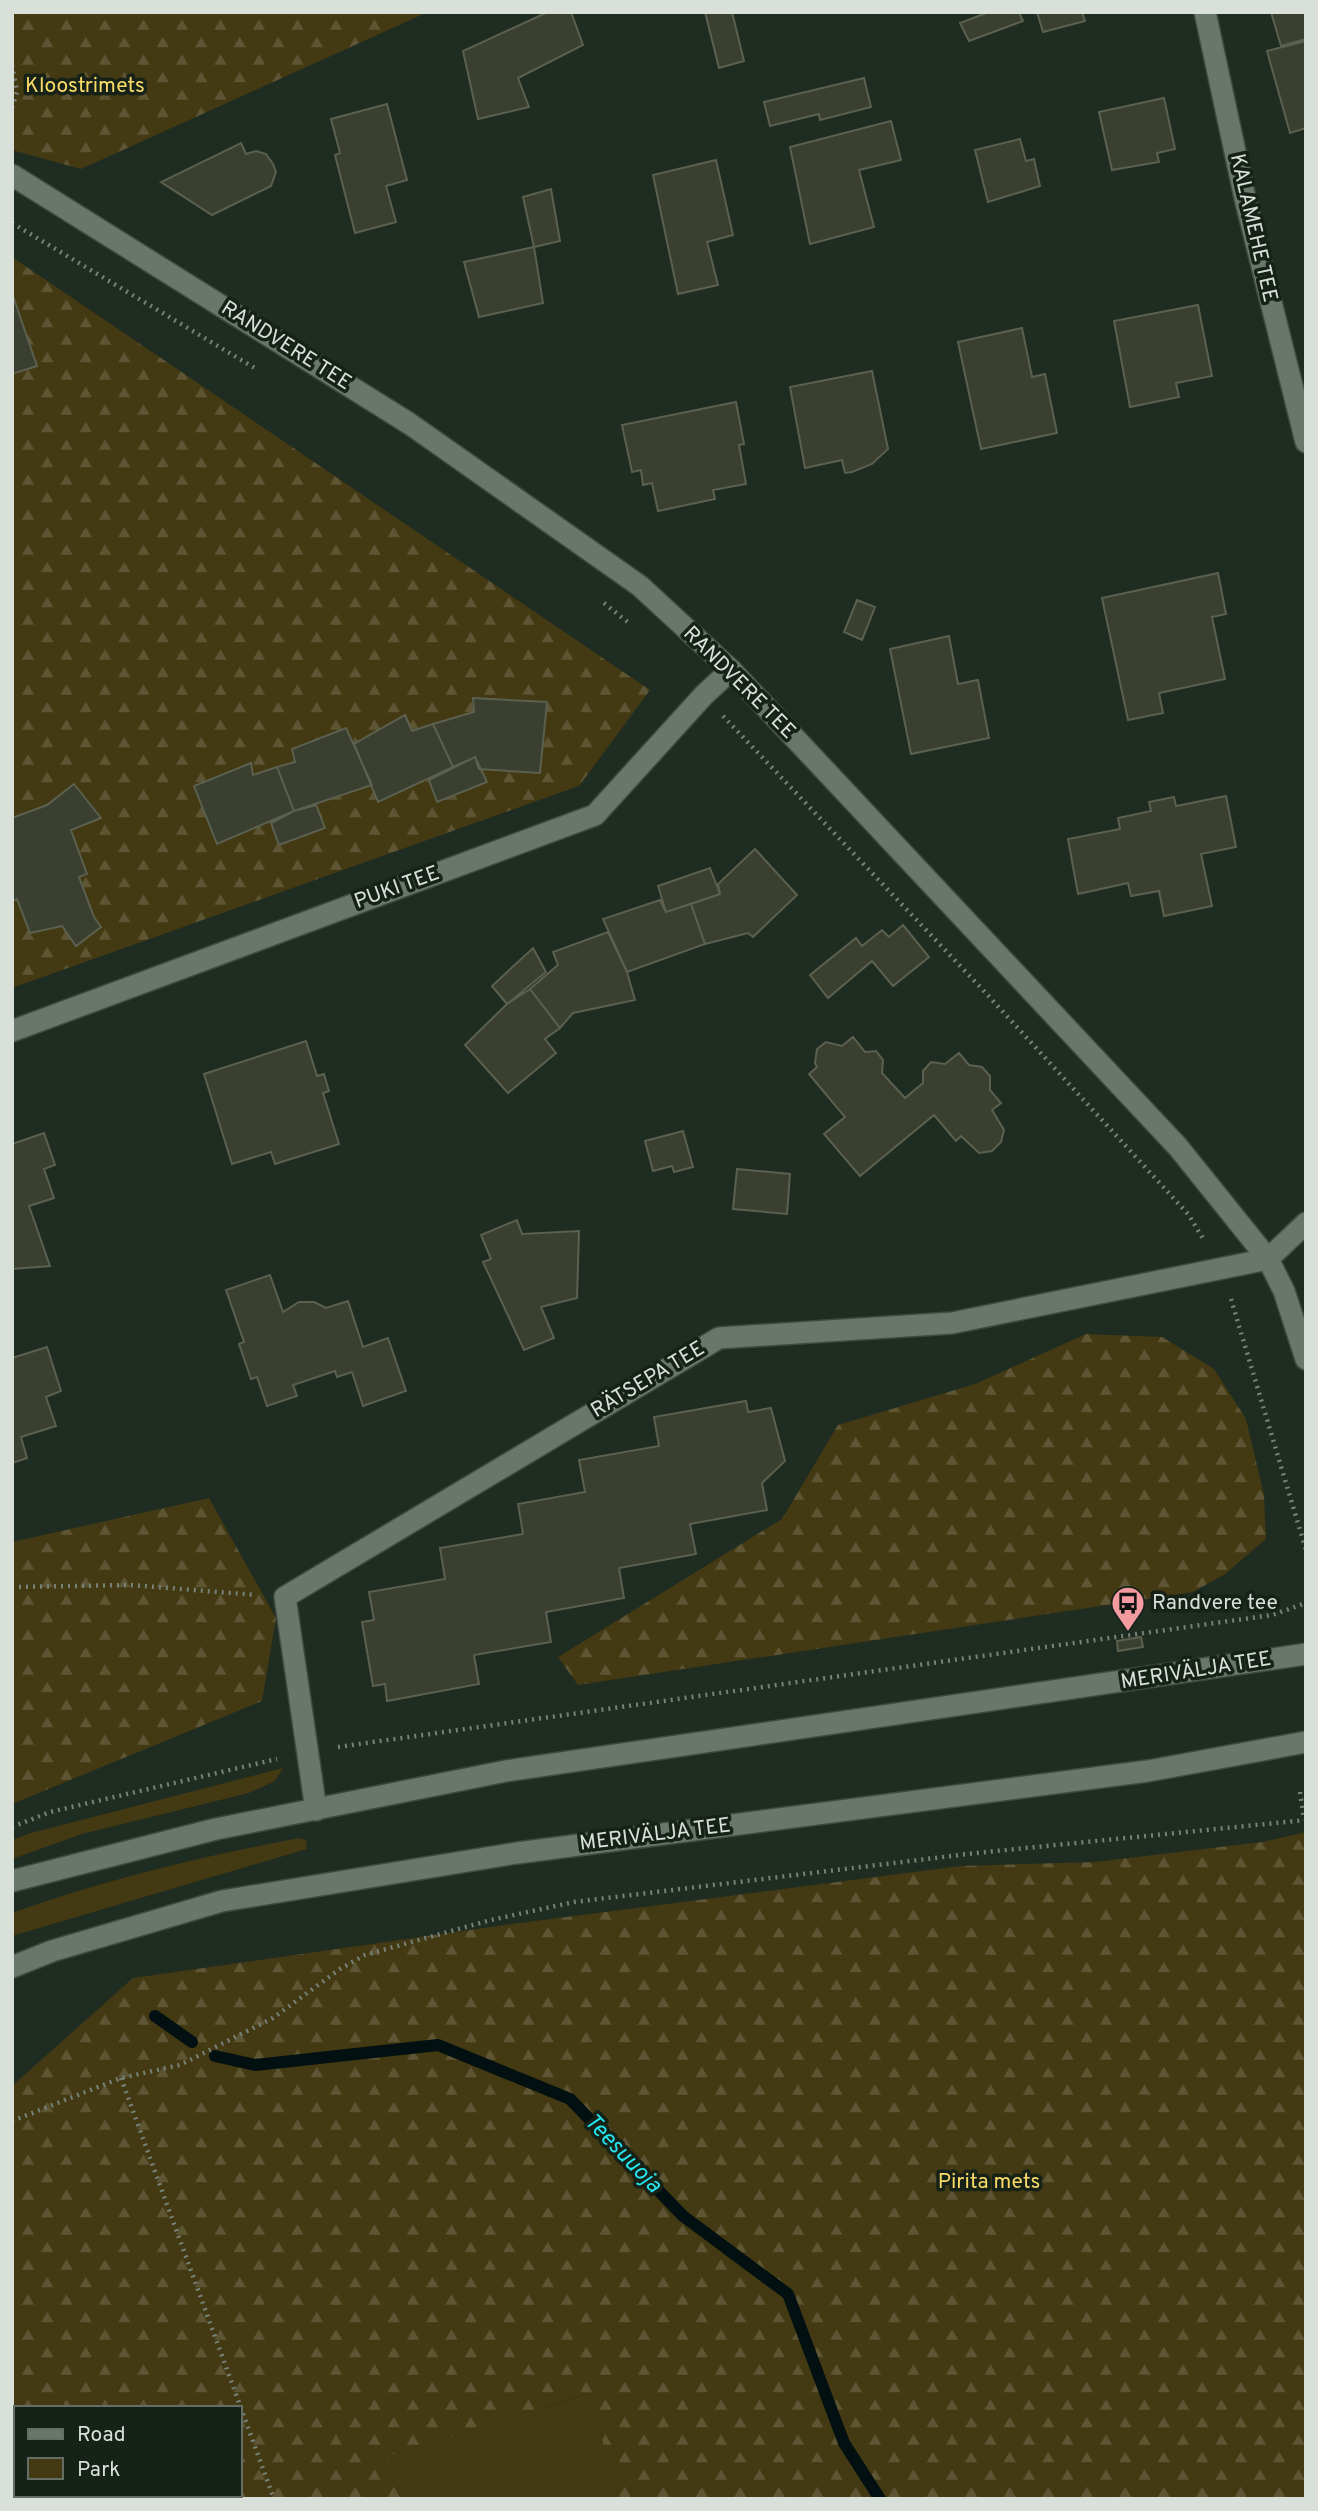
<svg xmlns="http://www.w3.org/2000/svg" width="1318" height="2511" font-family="Overpass,sans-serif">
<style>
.green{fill:#433912}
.forest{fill:url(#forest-firs);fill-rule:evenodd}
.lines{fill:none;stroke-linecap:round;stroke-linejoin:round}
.stream{stroke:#021011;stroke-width:12}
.building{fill:#3a3f2f;stroke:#5b604f;stroke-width:2}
.street-casing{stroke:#3f4940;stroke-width:24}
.secondary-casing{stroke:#3f4940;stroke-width:24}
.path{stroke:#778178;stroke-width:4.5;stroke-dasharray:2 5;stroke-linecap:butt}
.street{stroke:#687769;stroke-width:21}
.secondary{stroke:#687769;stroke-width:21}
.labels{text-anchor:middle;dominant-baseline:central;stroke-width:7;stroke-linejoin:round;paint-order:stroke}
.park-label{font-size:21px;fill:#fbdb68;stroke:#162217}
.street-label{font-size:21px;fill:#d8e0d9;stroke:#162217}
.poi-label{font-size:21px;fill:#d8e0d9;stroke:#162217;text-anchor:start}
.water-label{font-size:23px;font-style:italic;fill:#24e6ef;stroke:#162217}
</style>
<defs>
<pattern id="forest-firs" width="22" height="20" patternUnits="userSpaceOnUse" patternTransform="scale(1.75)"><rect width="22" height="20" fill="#433912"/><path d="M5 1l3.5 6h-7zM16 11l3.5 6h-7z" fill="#5d5534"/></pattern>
</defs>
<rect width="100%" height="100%" fill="#1f2c21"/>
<path class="green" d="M283,1768L275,1781L249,1793L82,1834L12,1859V1840L31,1833Z
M299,1838L306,1840L307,1849L12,1936V1913C106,1879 201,1857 299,1838Z
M590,2393L619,2499H401L386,2456Z"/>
<path class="forest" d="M12,12H428L81,169L12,150Z
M12,257L650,690L579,786L12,988Z
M1086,1334L1162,1337L1214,1369L1246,1419L1264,1495L1266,1539L1225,1574L1193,1592L578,1685L558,1657L782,1519L838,1425L975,1384Z
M209,1498L276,1618L262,1701L12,1804V1542Z
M1306,1832V2499H619L589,2393L387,2456L401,2499H12V2086L133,1978L512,1924L960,1866L1095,1862L1262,1842ZM16,2408H240V2495H16Z"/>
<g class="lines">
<path class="stream" d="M155,2016L192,2042
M215,2056L255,2065L438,2045L570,2099L683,2216L788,2294L844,2443L880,2499"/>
</g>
<path class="building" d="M548,12H571L583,45L518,78L529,107L478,119L463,51Z
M705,12H732L744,61L719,68Z
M989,12H1019L1023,21L969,41L960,23Z
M1037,12H1082L1085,21L1043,32Z
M1271,12H1306V39L1281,46Z
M1306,41V128L1290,133L1267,51Z
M864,78L871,107L820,120L819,114L770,126L764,102Z
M1164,98L1175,149L1157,153L1159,162L1112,170L1099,112Z
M387,104L407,180L386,186L396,222L355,233L335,155L340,153L331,119Z
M891,121L901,160L859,170L874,227L810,244L790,147Z
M1020,139L1026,161L1034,159L1040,186L988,202L975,150Z
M241,143L246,154L256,151L266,154L273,164L276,172L271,186L212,215L161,182Z
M716,160L733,235L707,242L718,285L678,294L653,175Z
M551,189L560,241L534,247L523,197Z
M534,247L543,303L479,317L464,262Z
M12,293L37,366L12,374Z
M1198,305L1212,376L1176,383L1179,397L1130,407L1114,321Z
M1022,328L1032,377L1045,374L1057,433L981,449L958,342Z
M872,371L888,449L872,464L852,472L845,473L842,460L805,468L790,387Z
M736,402L744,444L739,445L746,484L713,490L715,499L658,511L652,483L643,485L641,470L632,472L622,425Z
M1218,573L1226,614L1212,617L1225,679L1159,693L1163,713L1128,720L1102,598Z
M857,600L875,607L862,640L844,632Z
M949,636L958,684L978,680L989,738L911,754L890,649Z
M473,698L547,702L540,773L479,769L475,757L453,767L433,724L474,712Z
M405,715L412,731L433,724L453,767L378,802L354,744Z
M346,728L372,785L294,811L277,767L295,762L292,749Z
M475,757L487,782L437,802L429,780Z
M251,763L253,775L277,767L294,811L217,844L194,786Z
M74,784L101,818L71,830L87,874L79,877L94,917L101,927L76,946L62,926L30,933L17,899L12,901V818L47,805Z
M1226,796L1236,847L1201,854L1212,906L1164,916L1159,891L1131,896L1128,883L1078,894L1068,839L1120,829L1118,818L1151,811L1149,802L1174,797L1176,806Z
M316,805L325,828L279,845L271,823L294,811Z
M755,849L797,895L753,937L748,933L705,944L691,904L720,894L718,884Z
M710,868L720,894L666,912L658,886Z
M660,900L666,912L691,904L705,944L627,972L603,919Z
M903,925L929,957L893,986L872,961L828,998L810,975L856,938L862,946L882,930L889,937Z
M608,932L627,972L635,1000L573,1013L560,1028L530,989L558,965L553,952Z
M533,948L546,972L507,1004L492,986Z
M530,989L560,1028L545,1039L556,1053L508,1093L465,1045L507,1004Z
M853,1037L865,1052L876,1051L883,1060L882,1073L905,1098L923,1083V1071L931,1062L945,1064L959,1053L969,1065L982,1067L990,1076V1090L1001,1103L992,1110L1004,1130L1001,1142L992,1151L979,1153L961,1136L956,1141L934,1115L860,1176L824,1134L845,1117L809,1074L817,1067L815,1063L817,1049L826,1042L842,1046Z
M306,1041L317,1076L324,1074L329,1091L323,1093L339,1144L275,1164L271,1152L232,1164L204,1074Z
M683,1131L693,1167L674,1172L672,1166L653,1171L645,1141Z
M44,1133L55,1165L44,1169L54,1198L29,1206L50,1266L12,1269V1144Z
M737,1169L790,1174L787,1214L733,1209Z
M517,1220L522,1234L579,1231L577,1298L541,1307L554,1338L524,1350L483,1262L491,1259L481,1235Z
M270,1275L283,1312L299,1302H314L326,1308L348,1301L363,1347L388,1338L406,1391L363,1406L352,1372L337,1377L335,1371L293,1385L297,1396L267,1406L257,1377L251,1379L239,1344L244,1342L226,1290Z
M47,1347L61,1391L46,1397L56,1426L21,1437L27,1458L12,1463V1358Z
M746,1401L748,1412L771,1408L785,1461L762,1483L767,1510L690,1524L696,1554L619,1568L624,1598L546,1612L551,1642L474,1655L479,1684L387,1701L385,1684L373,1686L362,1622L374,1620L369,1592L445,1579L440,1548L523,1534L518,1504L585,1492L579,1460L659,1446L654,1417Z
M1141,1637L1143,1647L1118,1651L1117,1641Z"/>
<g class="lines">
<defs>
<path id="street" d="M1205,12L1245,198L1306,442
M12,1031L595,815L704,695L731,670
M316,1810L285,1597L719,1338L952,1323L1268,1259L1306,1223"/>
<path id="secondary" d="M12,175L410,424L640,586L731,670L1178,1147L1268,1259L1284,1291L1306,1359
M12,1881L216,1829L506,1771L1306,1654
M12,1967L52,1951L222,1901L517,1853L1148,1771L1306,1742"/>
</defs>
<use href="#street" class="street-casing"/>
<use href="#secondary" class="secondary-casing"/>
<path class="path" d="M12,65L17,92L12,108
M12,223L258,370
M604,603L630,624
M723,716L983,990L1188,1214L1204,1240
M1231,1299L1306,1550
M12,1587L131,1585L256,1595
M338,1747L1272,1615L1306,1603
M1300,1792L1304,1820
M12,1827L50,1812L277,1759
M121,2078L274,2499
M12,2121L121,2078L180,2065L273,2018L340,1969L365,1955L491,1920L574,1902L976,1853L1306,1820"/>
<use href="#street" class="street"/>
<use href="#secondary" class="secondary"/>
</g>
<defs>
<symbol id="bus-pin" viewBox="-11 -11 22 30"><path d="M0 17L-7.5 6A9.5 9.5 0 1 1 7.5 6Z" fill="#f49aa1" stroke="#162217"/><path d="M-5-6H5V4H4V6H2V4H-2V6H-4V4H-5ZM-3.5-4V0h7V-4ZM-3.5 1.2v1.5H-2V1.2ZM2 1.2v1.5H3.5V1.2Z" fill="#111"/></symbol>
</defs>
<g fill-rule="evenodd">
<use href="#bus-pin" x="1109" y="1584" width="38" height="52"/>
</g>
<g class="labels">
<g class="park-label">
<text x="85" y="86">Kloostrimets</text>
<text x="989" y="2182">Pirita mets</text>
</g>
<g class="street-label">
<text transform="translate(1253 228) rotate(77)">KALAMEHE TEE</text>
<text transform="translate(286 346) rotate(32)">RANDVERE TEE</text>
<text transform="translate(739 683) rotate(45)">RANDVERE TEE</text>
<text transform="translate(397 888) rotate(-20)">PUKI TEE</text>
<text transform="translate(648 1380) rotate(-31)">RÄTSEPA TEE</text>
<text transform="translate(1196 1671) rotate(-9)">MERIVÄLJA TEE</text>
<text transform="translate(655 1835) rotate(-7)">MERIVÄLJA TEE</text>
</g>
<g class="poi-label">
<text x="1152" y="1603">Randvere tee</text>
</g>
<g class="water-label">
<text transform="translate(622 2154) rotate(46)">Teesuuoja</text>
</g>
</g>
<rect width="1318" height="2511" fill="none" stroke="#d8e0d9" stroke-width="28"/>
<rect x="14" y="2406" width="228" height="91" fill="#162217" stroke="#646e65" stroke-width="2"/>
<rect x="28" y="2429" width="35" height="10" fill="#687769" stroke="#646e65" stroke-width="2"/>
<text x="77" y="2441" font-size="21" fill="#d8e0d9">Road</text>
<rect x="28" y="2458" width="35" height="21" fill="#433912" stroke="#646e65" stroke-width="2"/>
<text x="77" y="2476" font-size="21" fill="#d8e0d9">Park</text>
</svg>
